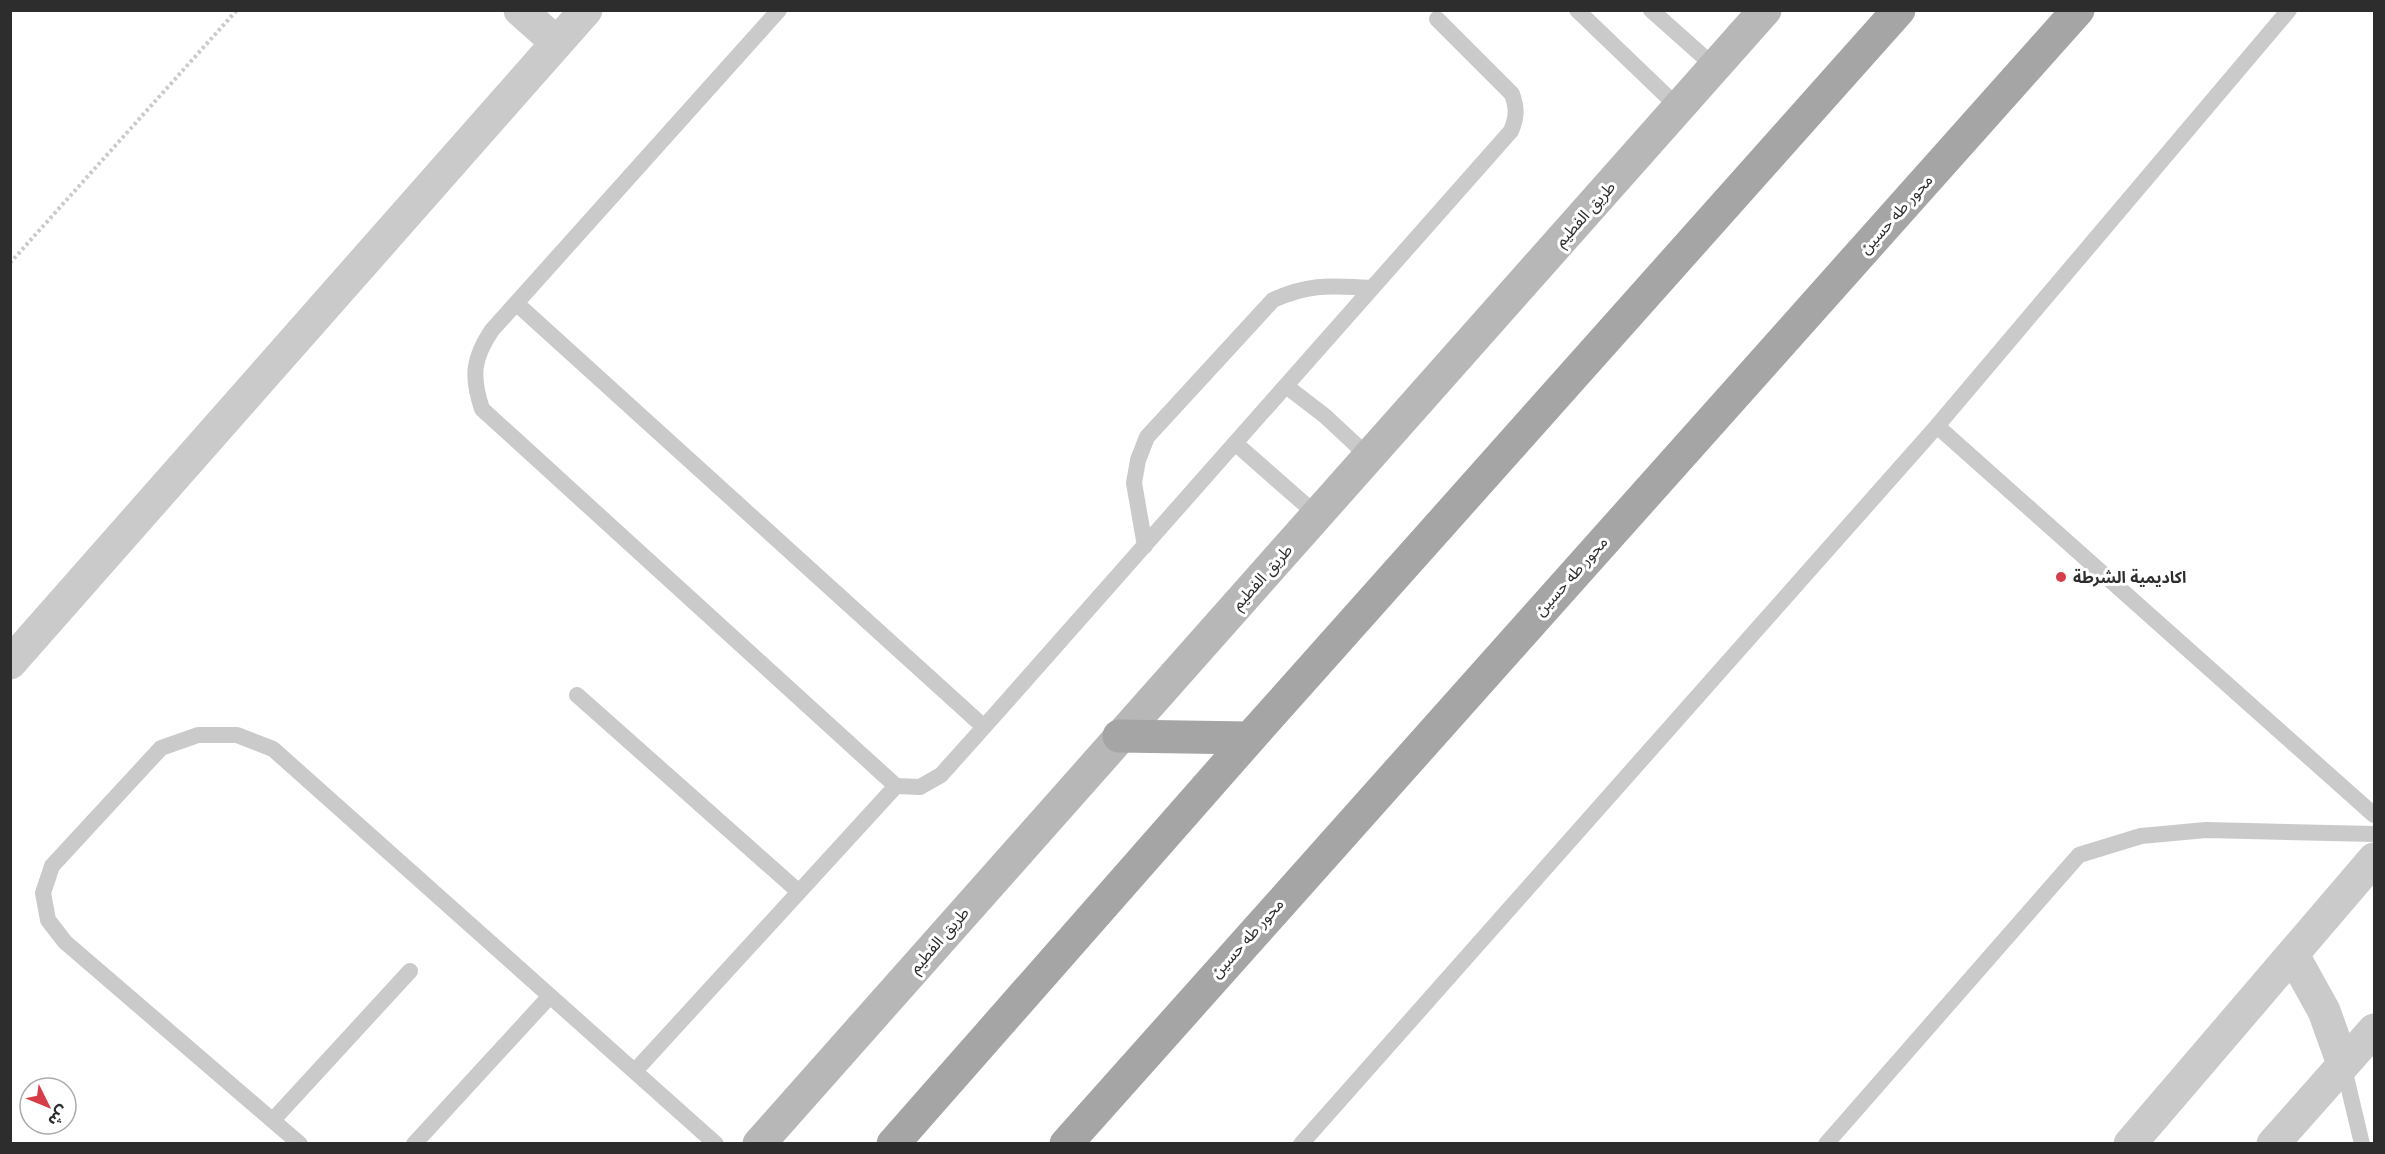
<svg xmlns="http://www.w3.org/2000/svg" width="2385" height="1154" font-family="Arial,'Noto Sans Arabic',sans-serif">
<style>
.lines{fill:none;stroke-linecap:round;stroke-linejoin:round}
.path{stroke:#cacaca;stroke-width:4;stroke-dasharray:3 3;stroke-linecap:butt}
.lane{stroke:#cacaca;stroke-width:16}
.street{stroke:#cacaca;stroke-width:33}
.secondary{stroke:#b7b7b7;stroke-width:33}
.primary{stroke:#a5a5a5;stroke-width:33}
.poi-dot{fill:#d63d48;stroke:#fff;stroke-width:2}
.labels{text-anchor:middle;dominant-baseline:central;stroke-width:6;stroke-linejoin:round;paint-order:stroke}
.street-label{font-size:16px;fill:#2d2d2d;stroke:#fff}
.poi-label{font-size:16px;font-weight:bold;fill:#2d2d2d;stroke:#fff;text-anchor:start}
</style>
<rect width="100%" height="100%" fill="#fff"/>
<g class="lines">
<path class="path" d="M10,263L237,10"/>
<path class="lane" d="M779,10L492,330C473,358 471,376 482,409L896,786L920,787L941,775L984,727L1511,131C1517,117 1517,108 1512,94L1437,19
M1577,10L1679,108
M1651,10L1715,67
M516,303L984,727
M1286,386L1325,416L1369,457
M1937,426L2374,815
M1235,443L1317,515
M1145,546L1134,483L1138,460L1147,437L1273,300C1311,283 1331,286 1372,288
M577,695L799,892
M2343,1064L2362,1144
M635,1071L896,786
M273,1120L410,971
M300,1144L65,942L48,920L43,893L52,866L161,748L198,735H237L273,749L716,1144
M414,1144L550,996
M1301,1144L1937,426L2289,10
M1826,1144L2079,855L2141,836L2206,830L2374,834"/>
<path class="street" d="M520,10L557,43
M10,663L586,10
M2293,955L2324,1011L2343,1064
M2130,1144L2374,859
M2273,1144L2374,1030"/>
<path class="secondary" d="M759,1144L1765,10"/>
<path class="primary" d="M1119,736L1250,738
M893,1144L1250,738L1899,10
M1066,1144L2078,10"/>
</g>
<circle class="poi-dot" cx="2061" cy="577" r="6"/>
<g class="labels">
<g class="street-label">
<text transform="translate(1585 214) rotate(-48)">طريق الفطيم</text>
<text transform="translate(1896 214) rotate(-48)">محور طه حسين</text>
<text transform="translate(1571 576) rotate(-48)">محور طه حسين</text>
<text transform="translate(1262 577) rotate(-48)">طريق الفطيم</text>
<text transform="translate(1247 938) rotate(-48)">محور طه حسين</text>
<text transform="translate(939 940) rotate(-49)">طريق الفطيم</text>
</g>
<g class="poi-label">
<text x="2073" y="577">اكاديمية الشرطة</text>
</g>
</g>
<rect width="2385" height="1154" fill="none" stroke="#2d2d2d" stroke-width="24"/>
<g transform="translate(48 1106) rotate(133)"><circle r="28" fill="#ffffff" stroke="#ababab" stroke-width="1.5"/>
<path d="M0-4.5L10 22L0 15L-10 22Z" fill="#d63d48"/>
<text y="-9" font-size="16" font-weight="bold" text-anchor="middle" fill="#2d2d2d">ش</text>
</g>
</svg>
